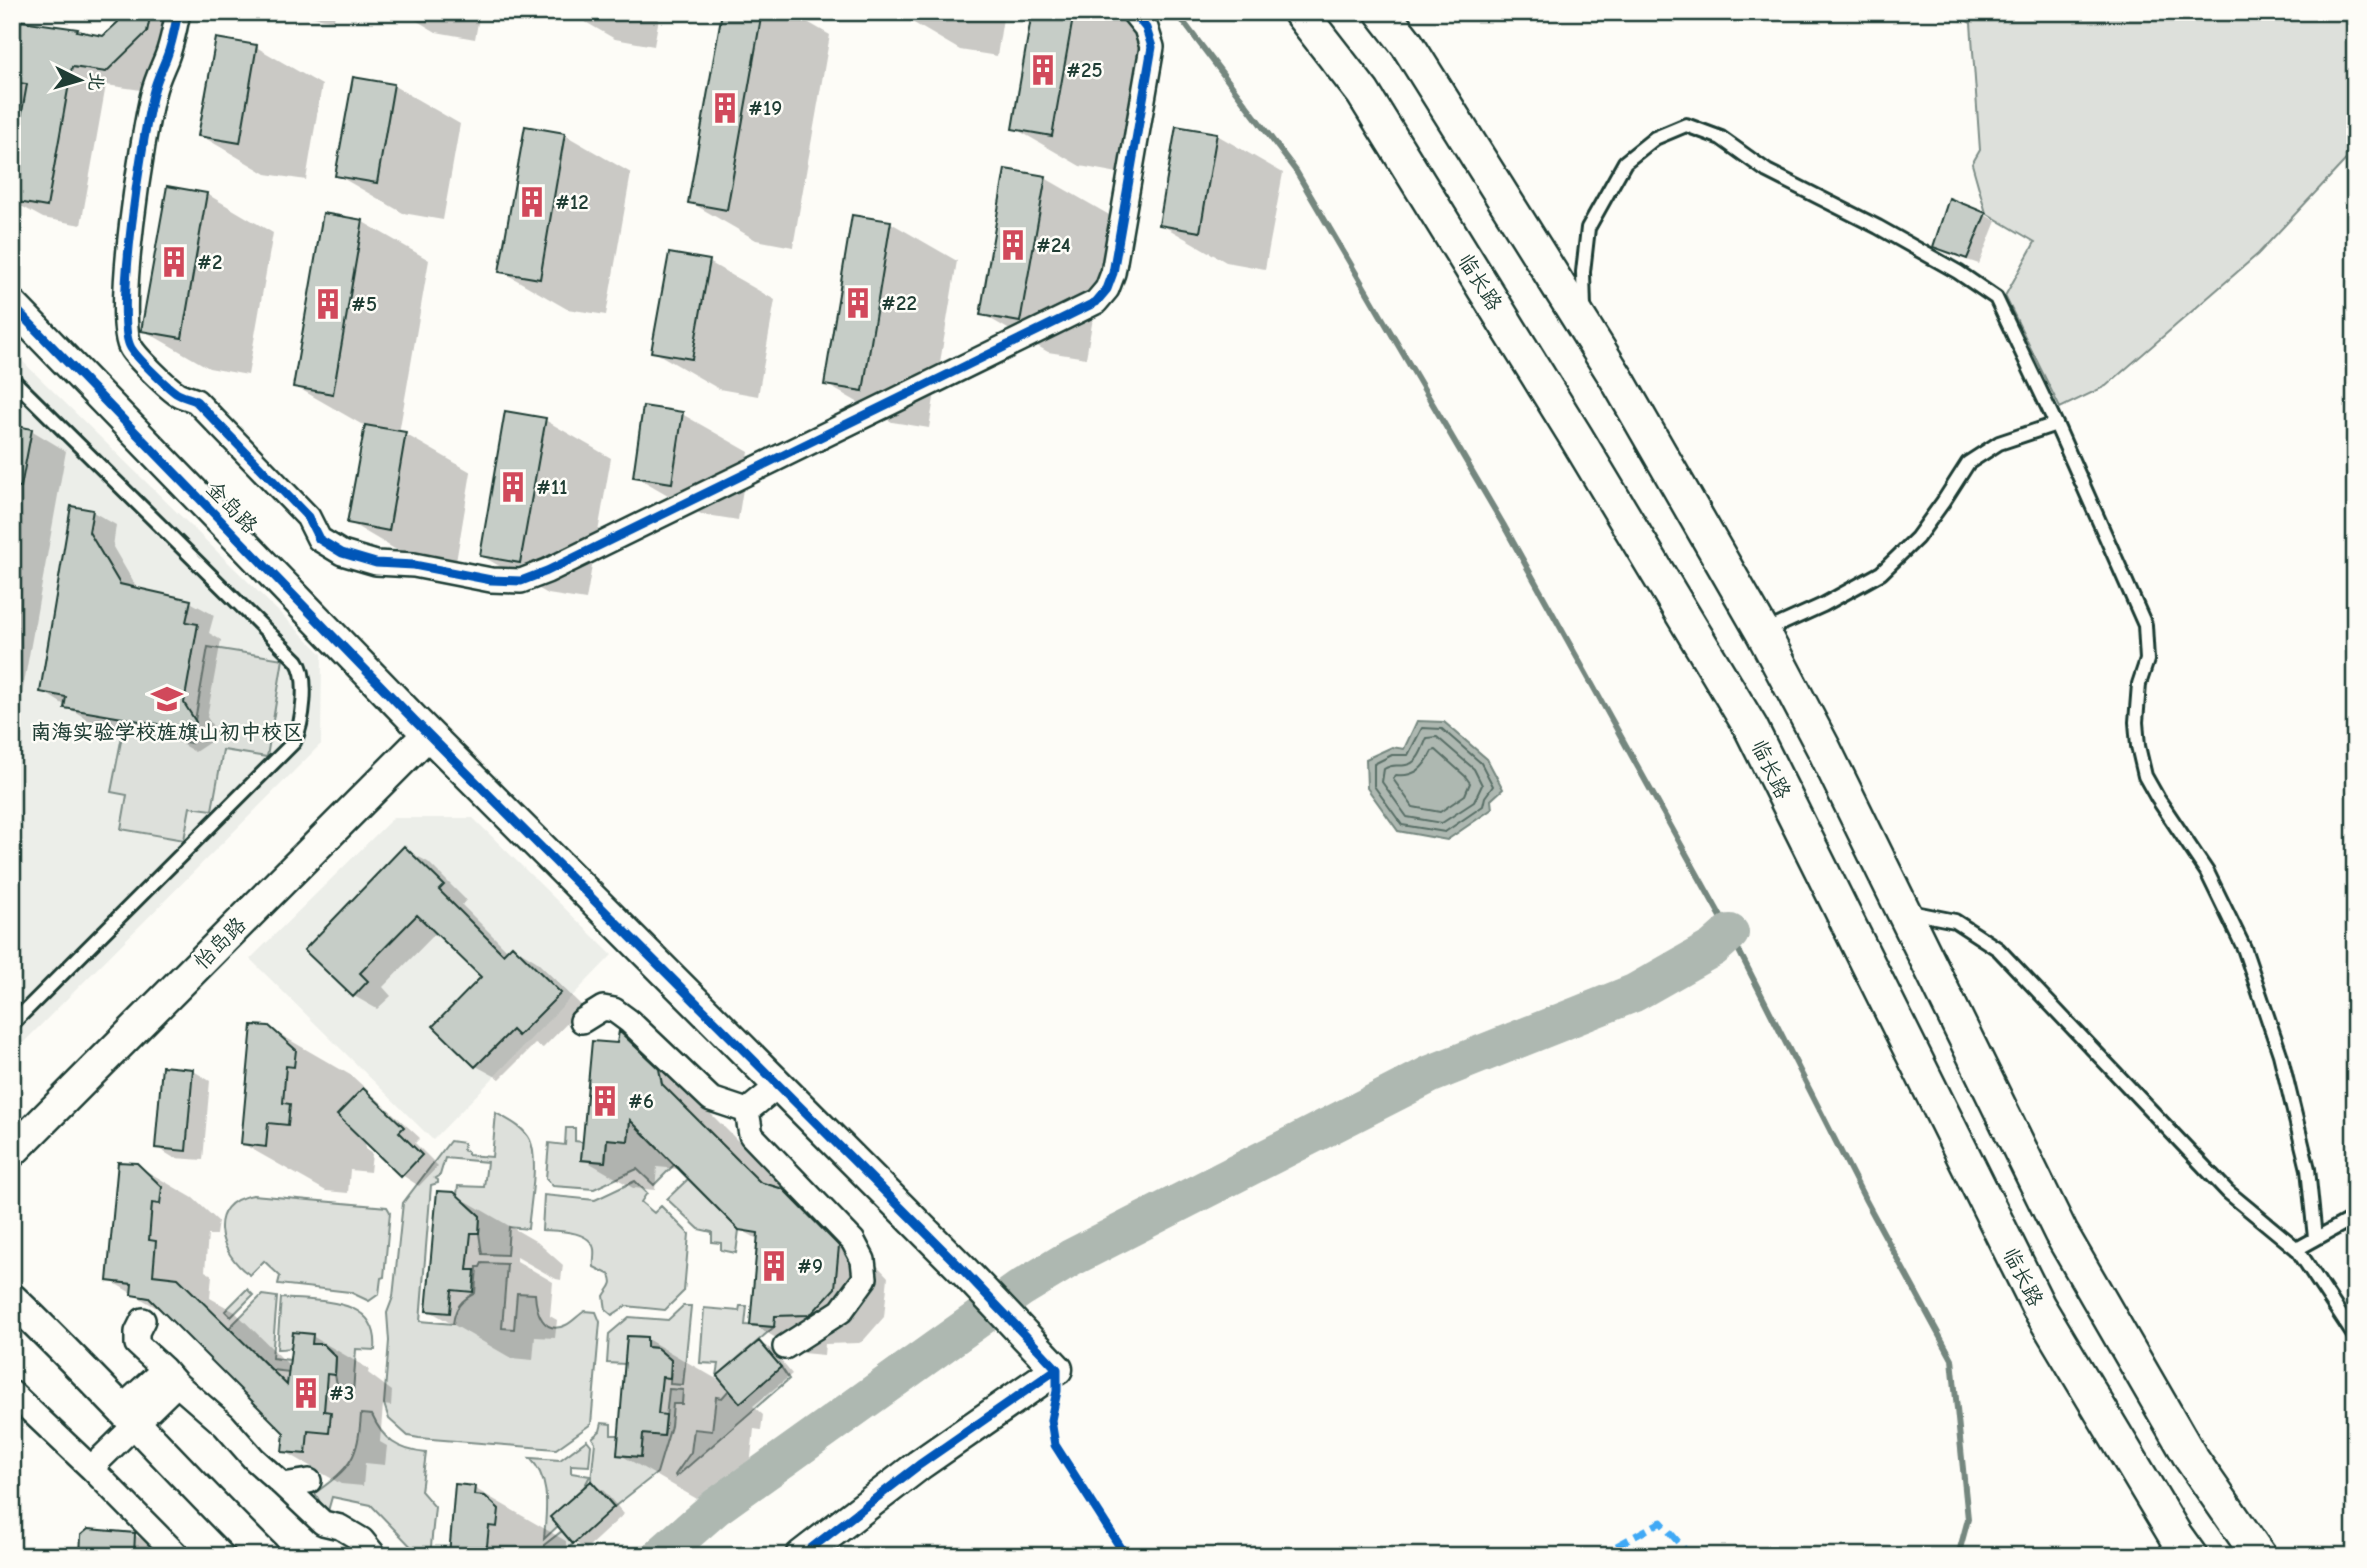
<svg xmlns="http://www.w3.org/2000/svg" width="2367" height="1568" font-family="'Comic Neue','LXGW WenKai TC',sans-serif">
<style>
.built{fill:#eceee9}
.green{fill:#dde0db;stroke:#7e8e88;stroke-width:2}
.water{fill:#aeb8b1;stroke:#75877f;stroke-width:2}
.shadow{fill:#0003}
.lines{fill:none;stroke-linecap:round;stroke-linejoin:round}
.shore{stroke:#586e66;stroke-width:2}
.stream{stroke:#75877f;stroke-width:6}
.river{stroke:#aeb8b1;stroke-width:38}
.building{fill:#c6cdc7;stroke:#1f3d34;stroke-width:2}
.service-casing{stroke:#1f3d34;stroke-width:18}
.minor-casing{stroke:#1f3d34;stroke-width:28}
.tertiary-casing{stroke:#1f3d34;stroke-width:35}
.secondary-casing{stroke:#1f3d34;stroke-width:38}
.service{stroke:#fdfcf7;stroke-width:12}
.minor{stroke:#fdfcf7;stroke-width:23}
.tertiary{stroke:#fdfcf7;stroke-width:30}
.secondary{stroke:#fdfcf7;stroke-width:33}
.quiet{stroke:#3fa9f5;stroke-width:7;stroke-dasharray:14 7;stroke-linecap:butt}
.cycleway-casing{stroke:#fdfcf7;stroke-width:13}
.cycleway{stroke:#0057b8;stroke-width:9}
.labels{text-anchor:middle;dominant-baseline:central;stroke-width:5;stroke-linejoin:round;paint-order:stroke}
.poi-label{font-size:21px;font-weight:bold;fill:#1f3d34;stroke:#fdfcf7;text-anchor:start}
.street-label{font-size:21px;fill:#1f3d34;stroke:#fdfcf7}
</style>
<rect width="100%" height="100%" fill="#fdfcf7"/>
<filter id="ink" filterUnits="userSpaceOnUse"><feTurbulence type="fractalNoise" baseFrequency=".0143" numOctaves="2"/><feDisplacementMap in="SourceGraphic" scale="14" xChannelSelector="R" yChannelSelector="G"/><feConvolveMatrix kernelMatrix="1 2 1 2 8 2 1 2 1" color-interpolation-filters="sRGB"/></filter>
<g filter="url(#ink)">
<path class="built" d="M12,351L322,654L321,744L12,1054Z
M393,818H473L612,955L433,1140L250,959Z"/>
<path class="green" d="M1950,12H2355V150L2258,254L2106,386L2060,408L2005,296L2035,242L1986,213L1972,164L1980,150L1971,23Z
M208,647L283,659L267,757L223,750L212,810L190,807L184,840L121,829L127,795L111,792L123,731L191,743Z
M496,1113C508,1120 524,1127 530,1140C539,1160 530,1206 528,1229L509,1227L507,1255L482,1254L479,1233L480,1216L466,1203L456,1202L458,1186L484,1187L487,1162L445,1158L440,1175L435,1178L438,1180V1183L431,1185L420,1321L453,1324C455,1308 460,1301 475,1293L477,1267H480L482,1263L507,1264L502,1328L514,1329L517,1293L535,1294C536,1311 543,1336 566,1325C573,1322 578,1315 585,1311L596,1312L600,1322L591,1424L556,1449L419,1438L408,1436L389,1419L384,1404L389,1341L387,1313L393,1297L403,1203L450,1141L464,1143L463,1150L468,1152V1155L492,1157Z
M630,1120L674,1165L654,1185L637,1169L594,1189L553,1186L546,1178L549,1143L565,1145L566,1128H575V1141L583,1142L581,1160L605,1162L607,1139L628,1141Z
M688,1179L739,1230L736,1253L721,1250V1243L712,1242V1232L699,1229L667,1199Z
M635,1181L647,1193L641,1202L654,1213L661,1206L689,1234L684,1291L665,1310L626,1306L612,1315L606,1310L604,1296C609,1287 615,1285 610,1275L594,1267C593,1261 595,1255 594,1249C590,1230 557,1231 542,1230L544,1195L595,1200Z
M253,1195L387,1207L390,1212L384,1277L381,1278L379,1294L369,1301L350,1292L278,1284L280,1276L264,1261L250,1275C218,1254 204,1203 253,1195Z
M247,1289L253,1295L231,1317L225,1311Z
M262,1295L277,1297L272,1358L290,1360L289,1372L272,1370L229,1328Z
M281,1298C319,1302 380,1296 375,1350L356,1349L353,1394L339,1393L335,1375L336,1357C333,1354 328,1347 323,1345C315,1341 291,1350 277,1349Z
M683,1306H691L683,1385L670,1384L671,1360L657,1348L647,1347V1337L628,1336L625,1364L607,1363L609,1334L629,1317L668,1320Z
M740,1306H747L745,1325L774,1327L717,1376L719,1364L700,1363L704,1308L739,1311Z
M781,1367L789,1379L676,1477L675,1475L691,1452L694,1429L712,1431L716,1397L722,1398L729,1390L740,1402Z
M669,1389L683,1390L682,1404H673L671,1426L657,1473L614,1507L591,1481L595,1442L592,1438L600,1431L602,1423L611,1424V1435H619L617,1455L641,1457L643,1434L664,1436Z
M361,1414L372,1415C383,1440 398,1450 426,1453L421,1491L435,1507L430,1556H420L371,1505L332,1497L328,1511L323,1508L315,1493C351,1467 358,1459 361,1414Z
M587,1440L591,1445L589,1466L571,1465V1473L590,1476L584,1487L551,1517L558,1526L544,1539C546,1510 552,1481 530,1458L560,1460Z
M562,1531L573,1544L560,1556H543L544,1545Z"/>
<path class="water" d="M1417,721L1444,722L1487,759L1503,789L1491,800L1492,809L1447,840L1398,831L1367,788L1366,759L1392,747L1404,749Z"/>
<path class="shadow" d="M122,12H192L187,40H183L181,52L141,90L106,85L81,225L43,218L23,207L12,205V166H14L25,104L12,119V34L22,23L77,31L104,38L120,22Z
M291,12H335L334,21Z
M402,12H480L475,39L436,32Z
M568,12H660L654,46L615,39Z
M723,12H790L830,35L793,247L756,240L690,202Z
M895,12H1004L997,56L960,50Z
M1034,12H1112L1143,30L1118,173L1080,166L1014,128Z
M256,47L322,85L306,180L266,174L200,135Z
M354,79L394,86L460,124L443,220L403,213L337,175Z
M565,135L631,173L606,315L567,309L501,271Z
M1217,135L1283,173L1265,269L1226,262L1160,224Z
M1045,178L1111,216L1086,358L1048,352L982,314Z
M169,188L207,194L273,233L248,375L209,368L143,330Z
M324,215L363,222L429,260L399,433L405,434L471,472L455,568L415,561L349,522L366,425L361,424L295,386Z
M1985,215L1996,221L1979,264L1946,253L1935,246Z
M854,217L891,223L957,261L929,428L892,422L826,384Z
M709,262L775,300L758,396L719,389L653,351Z
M682,414L749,452L738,520L701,514L635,476Z
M545,420L611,458L586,600L548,594L482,556Z
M12,427L31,430L66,451L19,711L12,710Z
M93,512L116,525L113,547L138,590L190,602L214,615L209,633L221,640L207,717L219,736L195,752L171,738L168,734L90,721L42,691Z
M404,849L428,862L466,900L462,905L508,951L513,947L536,961L583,1007L543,1048L535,1044L500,1079L476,1066L483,977L437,932L383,987L391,996L377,1009L354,996L306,950Z
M269,1028L352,1076L420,1138L415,1143L438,1166L419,1186L402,1175L366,1141L365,1149L372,1154L370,1172L350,1170L348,1193L326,1191L243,1144Z
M621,1034L670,1063L709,1099L711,1114L794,1197L834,1220L888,1277L884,1317L863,1341L859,1343L825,1344L824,1355L802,1353L752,1324L759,1240L740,1229L678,1166V1169L657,1167L655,1190L633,1188L583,1159Z
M192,1070L210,1081L203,1160L174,1158L156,1147Z
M136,1165L193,1198L218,1221L216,1235H208L205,1271L212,1275L210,1298L235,1312L291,1367L312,1336L369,1369L368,1373L392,1391L391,1406L383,1405L380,1442L387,1446L385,1465L365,1463L363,1486L341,1484L284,1451L286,1433L169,1315L109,1280Z
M454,1194L537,1242L563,1265L561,1280L556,1279L517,1257V1261L553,1282L550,1316L557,1320L555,1338L535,1337L533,1360L511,1358L428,1310Z
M647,1339L727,1385L760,1343L771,1349L792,1374L753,1406L763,1415L761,1430L754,1429L750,1466L757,1470L756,1488L735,1486L733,1509L711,1507L619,1454Z
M591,1483L603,1490L624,1514L586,1549L574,1542Z
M474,1488L566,1541V1545L581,1556H450Z
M135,1535L170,1556H81Z"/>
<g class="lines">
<path class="shore" d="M1422,728L1442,729L1481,763L1493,786L1485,797L1483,806L1445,832L1402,825L1374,786V764L1392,755H1408Z
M1437,737L1474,769L1482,785L1474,802L1442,823L1407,817L1382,782L1384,769C1394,763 1396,767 1406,765C1419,763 1422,748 1427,738Z
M1436,750L1465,776L1470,783L1465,795L1440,812L1413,807L1393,779L1396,775C1415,777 1424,768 1432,751Z"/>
<path class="stream" d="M1176,12L1296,171L1503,524L1730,933L1865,1199L1952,1359L1968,1519L1958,1556"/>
<path class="river" d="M660,1556L716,1507L1020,1289L1071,1258L1431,1074L1634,993L1713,948L1730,933"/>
</g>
<path class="building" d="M120,12H151L147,32L106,72L72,67L47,207L12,201V168L27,84L12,82V31L22,21L78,29L77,31L103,36L118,22Z
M722,12H762L727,210L688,203Z
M1032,12H1074L1052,136L1012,129Z
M216,38L257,45L240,143L198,136Z
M353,77L394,84L377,183L335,176Z
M525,126L565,133L540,279L499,272Z
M1176,126L1217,133L1200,232L1159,225Z
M1005,169L1046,176L1020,322L980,315Z
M167,186L207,193L182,338L141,331Z
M1949,198L1986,213L1967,259L1933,247Z
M323,213L363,220L333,394L293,387Z
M852,215L891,221L863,391L824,385Z
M669,253L710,260L692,359L651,352Z
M643,406L683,412L672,483L633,477Z
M505,411L546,418L520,563L480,556Z
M12,425L32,429L21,487L12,486Z
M365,425L406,432L389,531L347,523Z
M71,506L93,510L89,532L120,584L191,600L186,622L198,624L184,703L196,722L170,740L157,724L64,708L66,697L40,692Z
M404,846L444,885L439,890L503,954L512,945L561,993L518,1036L512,1030L475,1067L433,1026L481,977L417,915L360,973L368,981L353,997L304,950Z
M252,1025L269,1026L296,1050L294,1067L286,1066L283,1103L290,1104L288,1125L268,1123L266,1147L241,1144Z
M619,1031L659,1069L662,1084L760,1182L783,1189L839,1246L835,1288L813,1312L808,1315L775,1316L774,1327L750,1325L758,1233L739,1230L630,1120L628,1141L607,1139L605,1162L581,1160L592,1041L617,1043Z
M162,1066L193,1069L186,1151L155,1148Z
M363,1088L404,1127L399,1132L422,1155L401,1177L337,1115Z
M118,1162L137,1163L162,1187L160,1204L152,1203L149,1240L156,1241L153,1275L178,1278L287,1385L293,1332L313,1334L312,1344H323L336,1357L335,1375L327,1374L324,1411L331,1412L329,1433L308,1431L306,1454L282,1452L284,1433L149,1298L131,1295L132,1284L107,1281Z
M437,1191L454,1192L480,1216L479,1233H471L467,1270H475L473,1292L452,1290L450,1313L426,1311Z
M627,1336L647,1337V1347L657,1348L671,1360L670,1378L662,1377L658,1414L666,1415L664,1436L643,1434L641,1457L617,1455Z
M759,1341L781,1367L740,1403L717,1376Z
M591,1481L614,1507L573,1544L550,1517Z
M455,1484L475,1486L474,1495L485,1496L499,1509L497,1527L489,1526L486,1556H449Z
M88,1529L135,1533L134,1556H80L81,1535Z"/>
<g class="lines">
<defs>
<path id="service" d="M1584,309L1583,272L1588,228L1625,162L1655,138L1686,125L1721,138L1767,171L1878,227L1958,272L1996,298L2056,424L1999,443L1968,463L1943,502L1917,538L1881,573L1823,605L1763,632
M12,379L297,661C309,678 303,723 294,742L12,1024
M2056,424L2145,625L2147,660L2139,684L2136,722L2138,746L2145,776L2158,799L2207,872L2244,948L2280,1054L2308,1169L2315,1238
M1910,912L1955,921L1998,949L2228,1192L2297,1249L2355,1337
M2297,1249L2355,1217"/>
<path id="minor" d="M178,12C175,28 172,44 166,59C161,71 156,81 153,94C143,133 113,319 131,348C137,358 166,386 176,393C182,397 190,398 196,401L308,517L319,539L342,553L376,563L414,565L491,580L521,581L547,571L1096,302L1107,289L1113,273L1152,47L1146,28L1133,12
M582,1021L603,1008L614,1010L629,1021L711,1099L747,1111
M779,1085L747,1111L751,1135L853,1241L863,1260L865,1278L841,1311L785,1347
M143,1320L137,1332V1344L164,1369
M177,1384L224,1425L254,1459L283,1485L309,1481
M12,1393L91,1468L177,1384L164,1369L121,1408
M91,1468L178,1556
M283,1485L323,1523L340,1527L362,1540L375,1556"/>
<path id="tertiary" d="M12,305L415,721L963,1270L1057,1369L919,1465L801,1556
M12,1152L428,734
M12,1299C99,1382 178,1471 264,1556"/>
<path id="secondary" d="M1300,12L1363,93L1576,437L1751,728L2038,1306L2175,1535L2190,1556
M1382,12L1407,44L1617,379L1763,633L1824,749L2061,1233L2191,1458L2259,1556"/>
</defs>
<use href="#service" class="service-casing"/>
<use href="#minor" class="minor-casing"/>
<use href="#tertiary" class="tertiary-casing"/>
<use href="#secondary" class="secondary-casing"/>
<use href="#service" class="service"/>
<use href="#minor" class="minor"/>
<use href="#tertiary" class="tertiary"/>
<use href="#secondary" class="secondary"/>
<path class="quiet" d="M1598,1556L1661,1522L1690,1556"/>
<defs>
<path id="cycleway" d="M178,12C175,28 172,44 166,59C161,71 156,81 153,94C143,133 113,319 131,348C137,358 166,386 176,393C182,397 190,398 196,401L308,517L319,539L342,553L376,563L414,565L491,580L521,581L547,571L1096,302L1107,289L1113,273L1152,47L1146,28L1133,12
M12,305L415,721L963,1270L1057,1369V1391L1051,1420L1055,1445L1126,1556
M801,1556L919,1465L1057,1369"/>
</defs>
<use href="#cycleway" class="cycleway-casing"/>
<use href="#cycleway" class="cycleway"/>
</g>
</g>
<defs>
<symbol id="building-bare" viewBox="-9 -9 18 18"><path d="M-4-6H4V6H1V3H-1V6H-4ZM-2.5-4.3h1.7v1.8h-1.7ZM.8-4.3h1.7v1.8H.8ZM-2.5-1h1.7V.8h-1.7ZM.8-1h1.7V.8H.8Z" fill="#d1495b" stroke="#fdfcf7" stroke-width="2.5" paint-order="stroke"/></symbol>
<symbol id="school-bare" viewBox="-9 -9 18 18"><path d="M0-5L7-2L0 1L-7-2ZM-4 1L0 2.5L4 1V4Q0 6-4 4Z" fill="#d1495b" stroke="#fdfcf7" stroke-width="2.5" paint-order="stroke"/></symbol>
</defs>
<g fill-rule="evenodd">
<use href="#building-bare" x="1021" y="48" width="44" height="44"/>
<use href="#building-bare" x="703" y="86" width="44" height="44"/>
<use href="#building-bare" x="510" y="180" width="44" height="44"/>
<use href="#building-bare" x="991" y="223" width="44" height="44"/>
<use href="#building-bare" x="152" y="240" width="44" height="44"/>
<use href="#building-bare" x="836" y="281" width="44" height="44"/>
<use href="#building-bare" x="306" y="282" width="44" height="44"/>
<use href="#building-bare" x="491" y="465" width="44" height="44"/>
<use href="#school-bare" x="145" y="677" width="44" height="44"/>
<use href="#building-bare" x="583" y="1079" width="44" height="44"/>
<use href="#building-bare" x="752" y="1244" width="44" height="44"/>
<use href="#building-bare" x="284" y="1371" width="44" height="44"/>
</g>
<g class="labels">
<g class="poi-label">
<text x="1066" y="70">#25</text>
<text x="748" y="108">#19</text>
<text x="555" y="202">#12</text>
<text x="1036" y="245">#24</text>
<text x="197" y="262">#2</text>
<text x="881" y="303">#22</text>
<text x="351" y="304">#5</text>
<text x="536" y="487">#11</text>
<text x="167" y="732" text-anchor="middle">南海实验学校旌旗山初中校区</text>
<text x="628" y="1101">#6</text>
<text x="797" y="1266">#9</text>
<text x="329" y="1393">#3</text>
</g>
<g class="street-label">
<text transform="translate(1480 282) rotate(58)">临长路</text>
<text transform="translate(232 507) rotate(46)">金岛路</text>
<text transform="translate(1771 769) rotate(64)">临长路</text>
<text transform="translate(220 943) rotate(-45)">怡岛路</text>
<text transform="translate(2023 1277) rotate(63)">临长路</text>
</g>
</g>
<rect width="2367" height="1568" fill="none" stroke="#fdfcf7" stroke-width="42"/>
<rect x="21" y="21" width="2325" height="1526" fill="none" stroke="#1f3d34" stroke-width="2.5" filter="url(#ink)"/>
<g transform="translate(80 80) rotate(95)" stroke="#fdfcf7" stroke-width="5" paint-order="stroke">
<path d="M0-5L12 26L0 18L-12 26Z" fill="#1f3d34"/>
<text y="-10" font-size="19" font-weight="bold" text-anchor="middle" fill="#1f3d34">北</text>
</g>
</svg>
